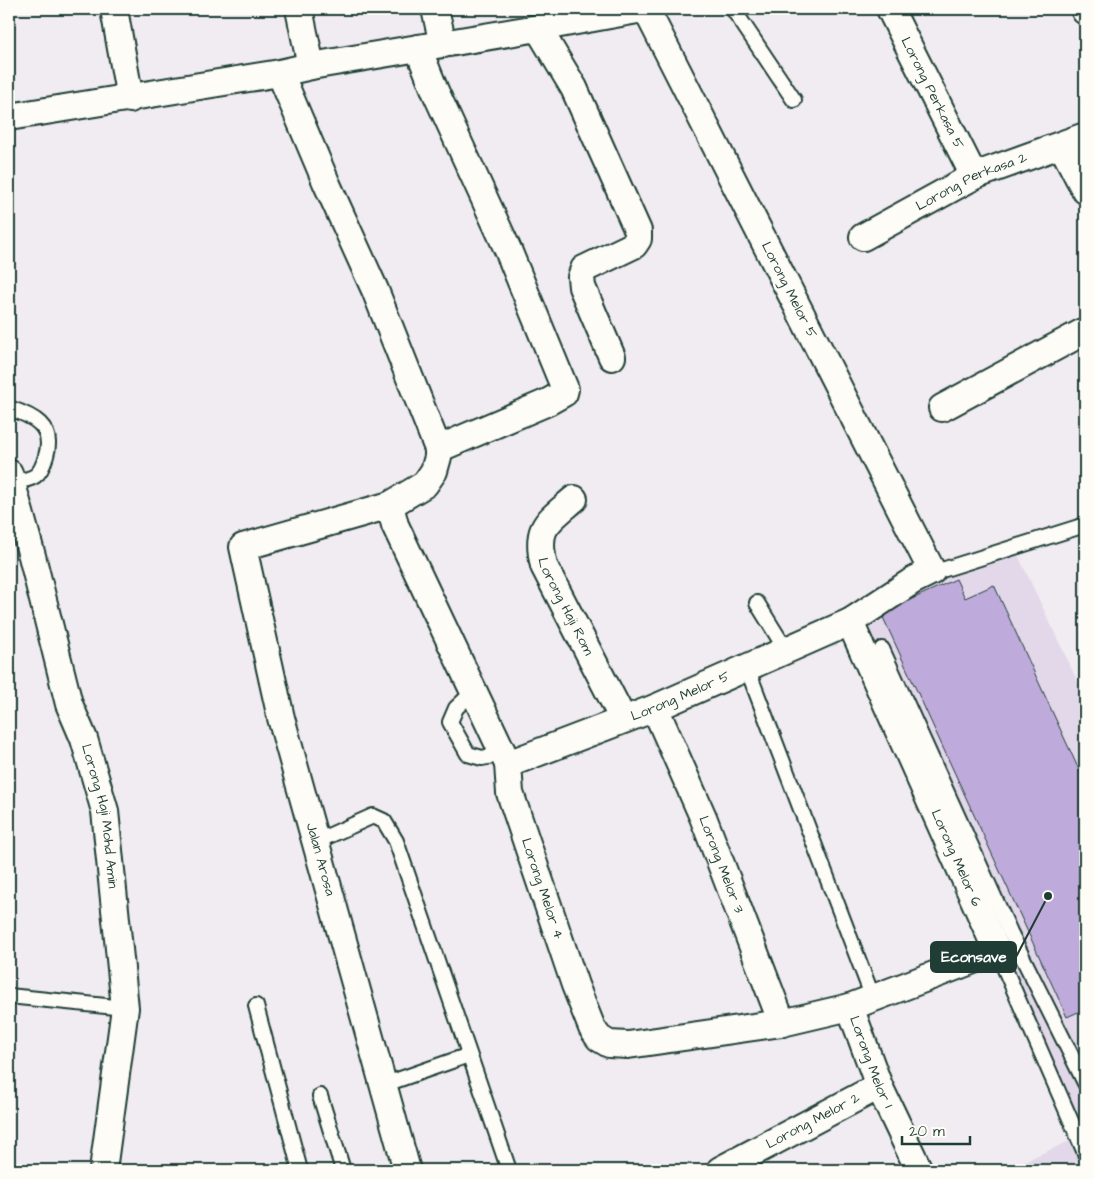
<svg xmlns="http://www.w3.org/2000/svg" width="1094" height="1179" font-family="'Architects Daughter',sans-serif">
<style>
.built{fill:#e2d8ea}
.building{fill:#bfabdb;stroke:#1f3d34}
.lines{fill:none;stroke-linecap:round;stroke-linejoin:round}
.lane-casing{stroke:#1f3d34;stroke-width:18}
.street-casing{stroke:#1f3d34;stroke-width:30}
.lane{stroke:#fdfcf7;stroke-width:14}
.street{stroke:#fdfcf7;stroke-width:26}
.labels{text-anchor:middle;dominant-baseline:central;stroke-width:5;stroke-linejoin:round;paint-order:stroke}
.street-label{font-size:14px;fill:#1f3d34;stroke:#fdfcf7}
.leader{fill:none;stroke:#1f3d34;stroke-width:2}
.callout-dot{fill:#1f3d34;stroke:#fdfcf7;stroke-width:2}
.callout{fill:#1f3d34;stroke:#1f3d34;stroke-width:2}
.callout-label{font-size:15px;text-anchor:middle;font-weight:bold;fill:#fff}
</style>
<rect width="100%" height="100%" fill="#f1ecf1"/>
<filter id="ink" filterUnits="userSpaceOnUse"><feTurbulence type="fractalNoise" baseFrequency=".02" numOctaves="2"/><feDisplacementMap in="SourceGraphic" scale="10" xChannelSelector="R" yChannelSelector="G"/><feConvolveMatrix kernelMatrix="1 2 1 2 8 2 1 2 1" color-interpolation-filters="sRGB"/></filter>
<g filter="url(#ink)">
<path class="built" d="M1016,551L1085,697V1170H1005L1083,1135L861,625L937,577Z"/>
<path class="building" d="M956,579L965,598L994,585L1085,783V1009L1067,1017L881,613Z"/>
<g class="lines">
<defs>
<path id="lane" d="M733,9L794,100
M9,408C33,416 55,426 46,456C44,463 41,472 35,476C29,480 19,481 12,482
M932,571L945,569L1085,525
M757,603L786,650
M882,649L1010,932L1085,1083
M747,668L873,998
M473,692L456,708L450,722L468,754L482,758L504,754
M315,842L373,816L384,821L396,841L509,1170
M997,951L1085,1153
M9,996L125,1008
M256,1006L300,1170
M383,1085L469,1055
M320,1096L343,1170"/>
<g id="street">
<path d="M114,9L130,99"/>
<path d="M299,9L311,66"/>
<path d="M435,9L443,44"/>
<path id="s1" d="M890,9L974,176"/>
<path d="M1084,9L1085,11"/>
<path d="M538,28L574,88L638,231V239L634,245L584,269L581,277L582,287L612,357"/>
<path d="M418,48L436,93L508,250L565,389L564,393L548,402L438,449"/>
<path id="s2" d="M280,73L326,182L375,290L438,449V457L434,471L425,484L390,505L243,547L281,718L407,1170"/>
<path d="M9,117L280,73L311,66L538,28L643,9"/>
<path d="M1062,146L1085,190"/>
<path id="s3" d="M863,237L974,176L1085,136"/>
<path d="M942,408L1085,331"/>
<path id="s4" d="M9,473L32,556L69,704L84,739L105,811L125,1008L103,1170"/>
<path id="s5" d="M574,499C546,523 535,527 544,566L623,719"/>
<path id="s6" d="M390,505L395,525L508,764L510,793L575,985L592,1028L599,1038L609,1044L628,1045L782,1023L850,1007L997,951L850,622"/>
<path id="s7" d="M655,708L703,817L782,1023"/>
<path id="s8" d="M508,764L655,708L850,622L914,580L932,571L646,9"/>
<path id="s9" d="M850,1007L879,1086L919,1170"/>
<path id="s10" d="M720,1170L879,1086"/>
</g>
</defs>
<use href="#lane" class="lane-casing"/>
<use href="#street" class="street-casing"/>
<use href="#lane" class="lane"/>
<use href="#street" class="street"/>
</g>
</g>
<g class="labels">
<g class="street-label">
<text stroke="none"><textPath href="#s1" startOffset="94">Lorong Perkasa 5</textPath></text>
<text stroke="none"><textPath href="#s3" startOffset="122">Lorong Perkasa 2</textPath></text>
<text transform="translate(789 290) rotate(63)">Lorong Melor 5</text>
<text stroke="none"><textPath href="#s5" startOffset="126">Lorong Haji Rom</textPath></text>
<text stroke="none"><textPath href="#s8" startOffset="185">Lorong Melor 5</textPath></text>
<text stroke="none"><textPath href="#s4" startOffset="356">Lorong Haji Mohd Amin</textPath></text>
<text transform="translate(956 858) rotate(66)">Lorong Melor 6</text>
<text stroke="none"><textPath href="#s2" startOffset="962">Jalan Arosa</textPath></text>
<text stroke="none"><textPath href="#s7" startOffset="170">Lorong Melor 3</textPath></text>
<text stroke="none"><textPath href="#s6" startOffset="415">Lorong Melor 4</textPath></text>
<text stroke="none"><textPath href="#s9" startOffset="59">Lorong Melor 1</textPath></text>
<text stroke="none"><textPath href="#s10" startOffset="105">Lorong Melor 2</textPath></text>
</g>
</g>
<path class="leader" d="M1048 896L1016 957"/>
<circle class="callout-dot" cx="1048" cy="896" r="5"/>
<rect class="callout" x="931" y="942" width="85" height="30" rx="5"/>
<g class="callout-label">
<text x="974" y="962">Econsave</text>
</g>
<rect width="1094" height="1179" fill="none" stroke="#fdfcf7" stroke-width="30"/>
<rect x="15" y="15" width="1064" height="1149" fill="none" stroke="#1f3d34" stroke-width="2" filter="url(#ink)"/>
<path d="M902 1136v8h68v-8" fill="none" stroke="#1f3d34" stroke-width="2.5"/>
<text x="909" y="1136" font-size="15" fill="#1f3d34" stroke="#fdfcf7" stroke-width="4" paint-order="stroke">20 m</text>
</svg>
